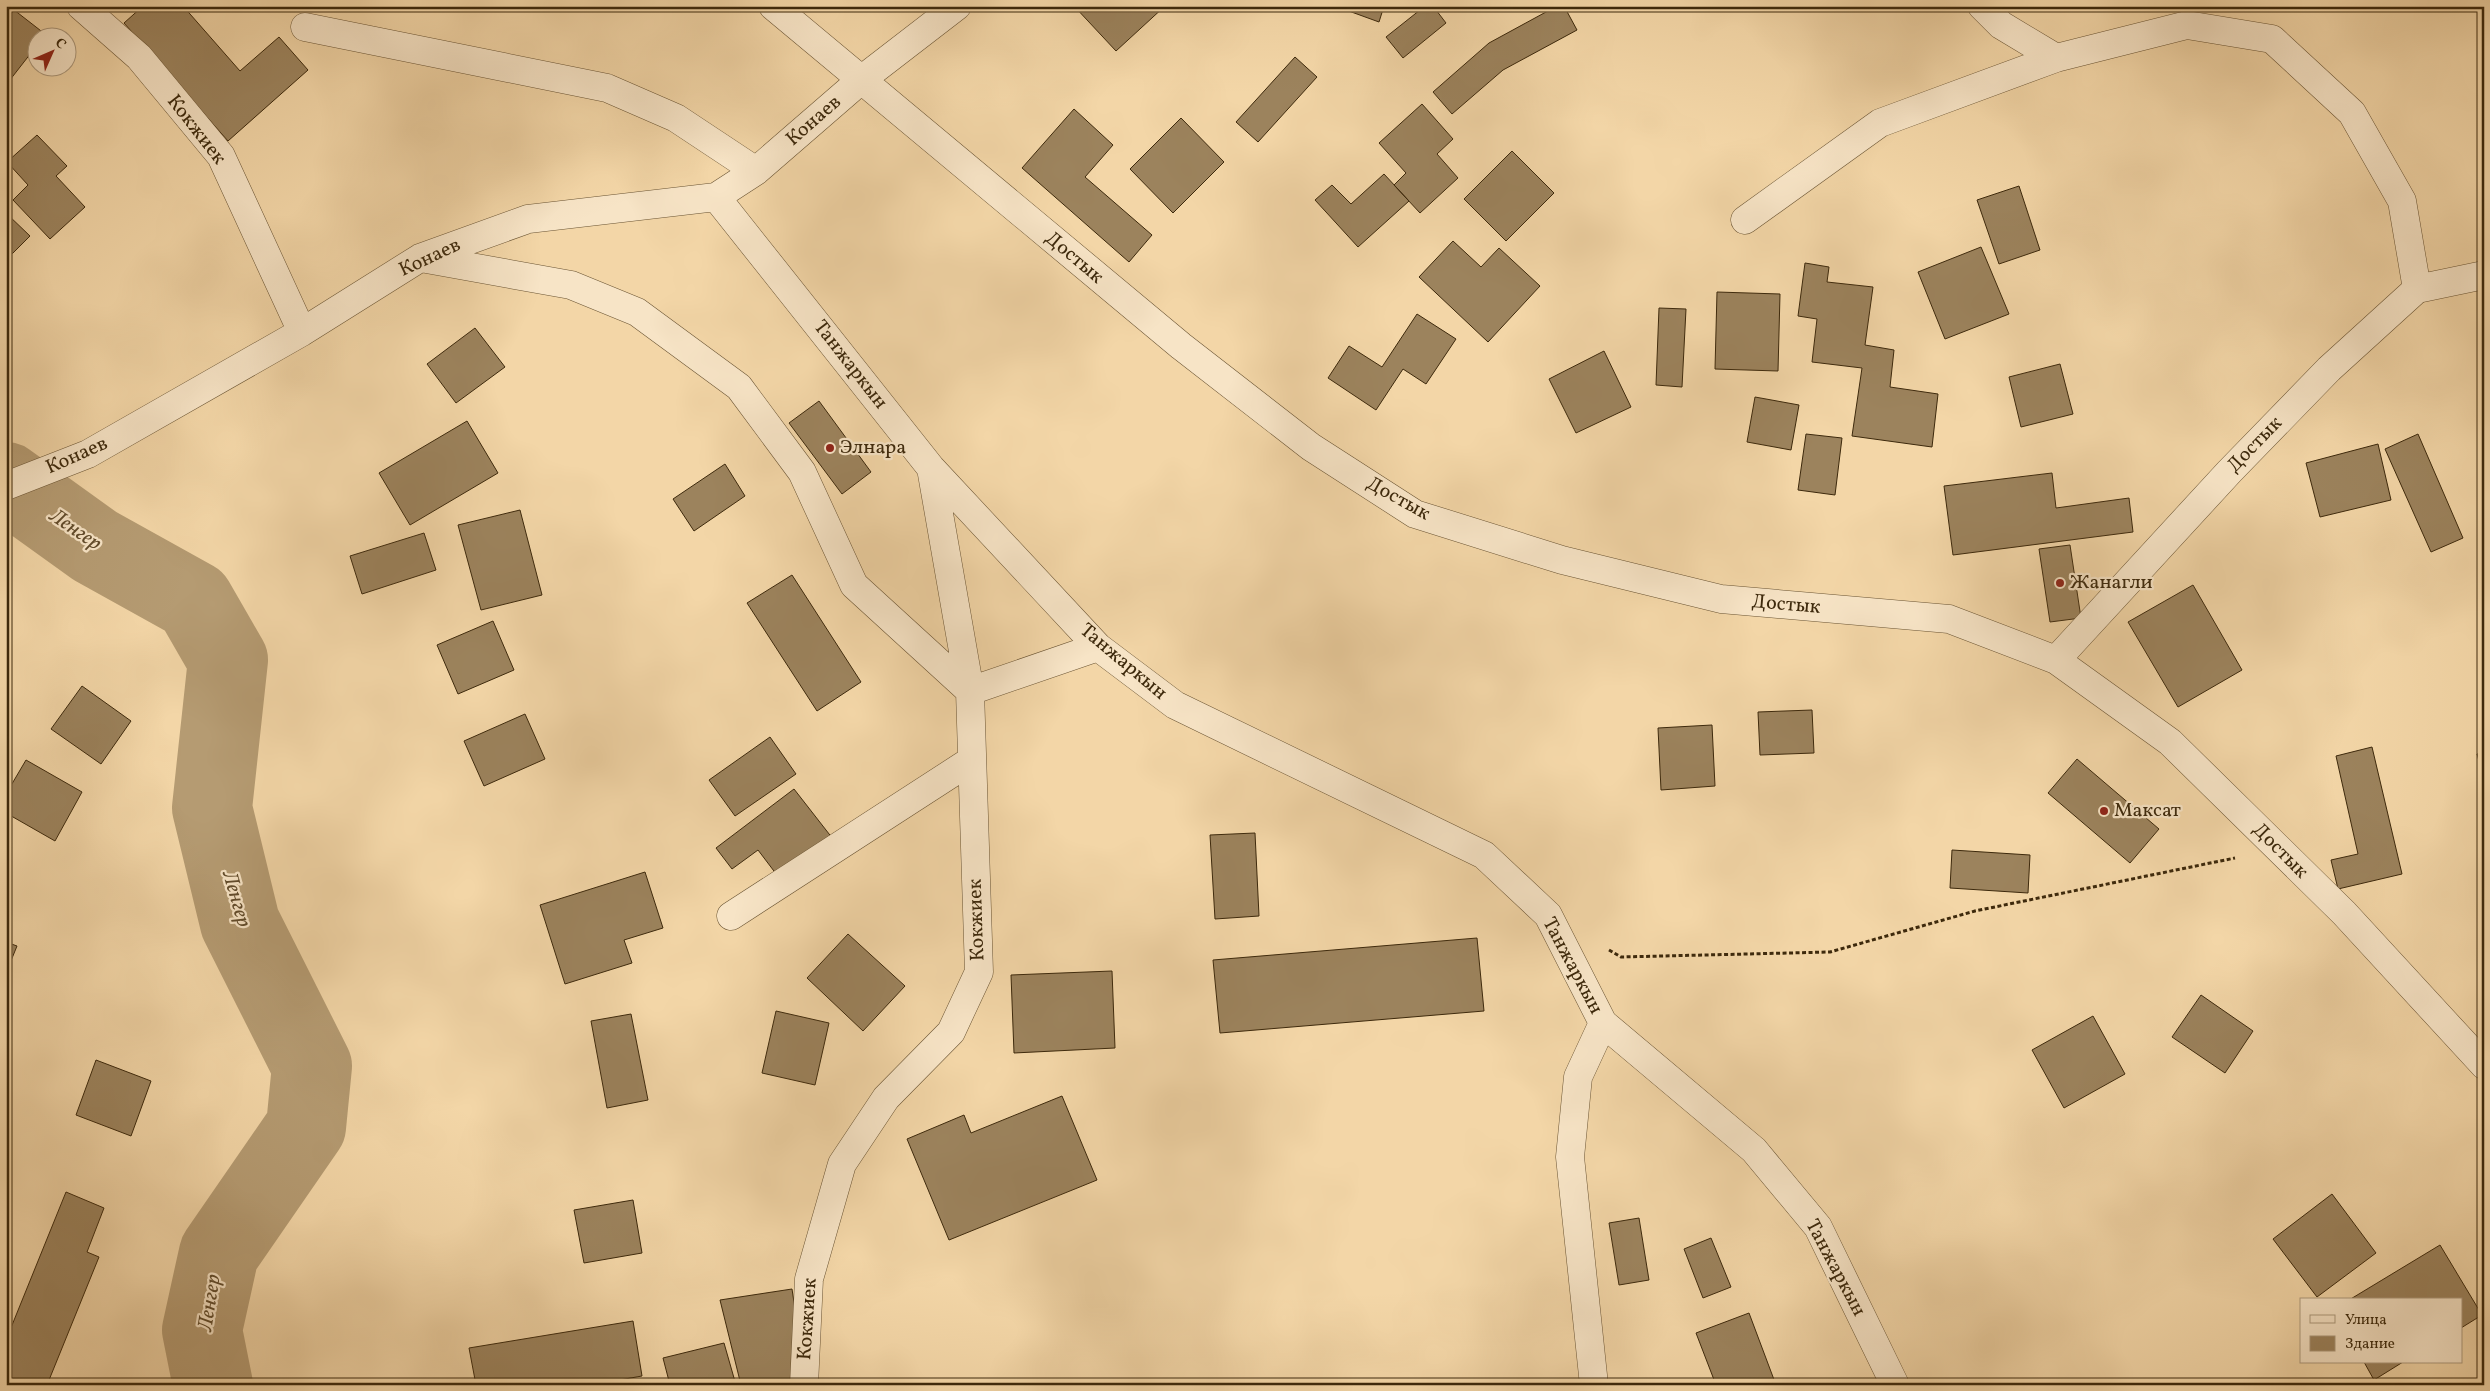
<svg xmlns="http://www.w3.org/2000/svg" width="2490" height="1391" font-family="Vollkorn,serif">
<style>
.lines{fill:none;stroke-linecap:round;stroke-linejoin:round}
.river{stroke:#b59b72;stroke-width:80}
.building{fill:#9c835d;stroke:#3d290c}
.minor-casing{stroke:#6a5433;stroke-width:29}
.path{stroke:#3d290c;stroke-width:3;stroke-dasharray:4 2.5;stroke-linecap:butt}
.minor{stroke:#f7e4c6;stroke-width:28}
.poi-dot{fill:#8f2418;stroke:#f7e4c6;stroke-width:2}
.labels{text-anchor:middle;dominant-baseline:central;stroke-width:4.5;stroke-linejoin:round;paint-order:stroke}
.street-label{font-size:20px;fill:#3d290c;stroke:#f7e4c6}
.poi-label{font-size:20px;fill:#3d290c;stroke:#f7e4c6;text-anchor:start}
.water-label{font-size:21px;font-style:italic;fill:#614b2b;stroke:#f7e4c6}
</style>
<rect width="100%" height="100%" fill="#f3d6a7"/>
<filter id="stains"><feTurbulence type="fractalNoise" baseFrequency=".004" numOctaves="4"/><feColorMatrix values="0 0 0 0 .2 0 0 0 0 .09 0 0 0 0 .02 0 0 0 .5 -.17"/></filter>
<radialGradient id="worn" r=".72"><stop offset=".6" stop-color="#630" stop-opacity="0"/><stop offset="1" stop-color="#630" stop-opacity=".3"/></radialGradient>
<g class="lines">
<path class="river" d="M6,482L95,546L194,601L228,660L212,808L240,923L312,1066L306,1127L219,1253L202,1330L213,1385"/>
</g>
<path class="building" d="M6,6H9L45,34L43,38H38V44L6,85Z
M143,6H183L240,71L279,37L308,70L228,141L124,23Z
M1074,6H1165L1116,51Z
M1335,6H1384L1379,22Z
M1425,6H1433L1446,23L1403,58L1386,37Z
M1557,6H1564L1577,30L1503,70L1452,114L1433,92L1489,43Z
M1295,57L1317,77L1258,142L1236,122Z
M1422,104L1453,139L1437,154L1458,178L1420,213L1394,185L1406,173L1379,143Z
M1074,109L1113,145L1085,177L1152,235L1129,262L1022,168Z
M1181,118L1224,162L1173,213L1130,169Z
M37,135L67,166L56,176L85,207L50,239L13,200L28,185L7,162Z
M1512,151L1554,193L1506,241L1464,199Z
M1384,174L1409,201L1358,247L1315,200L1332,185L1351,204Z
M6,179L12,184L6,190Z
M2019,186L2040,250L1999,264L1977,200Z
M6,213L30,236L6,260Z
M1453,241L1481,267L1499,248L1540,286L1488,342L1419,277Z
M1981,247L2009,314L1945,339L1918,272Z
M1805,263L1829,267L1827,282L1873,287L1865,345L1894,350L1890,387L1938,394L1932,447L1852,436L1862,368L1812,362L1817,319L1798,316Z
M1717,292L1780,294L1778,371L1715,369Z
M1659,308L1686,309L1682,387L1656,385Z
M1417,314L1456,339L1426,384L1403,369L1376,410L1328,378L1349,346L1382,367Z
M475,328L505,367L456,403L427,364Z
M1604,351L1631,407L1576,433L1549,379Z
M2060,364L2073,414L2021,427L2009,377Z
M1755,397L1799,405L1791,450L1747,442Z
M819,401L871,472L842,494L789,423Z
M467,421L498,473L410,525L379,473Z
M1806,434L1842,438L1835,495L1798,490Z
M2418,434L2463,538L2431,552L2385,449Z
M2378,444L2391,500L2320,517L2306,463Z
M725,464L745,496L694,531L673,499Z
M2052,473L2056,508L2129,498L2133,532L1953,555L1944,486Z
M520,510L542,595L481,610L458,525Z
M424,533L436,570L362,594L350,556Z
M2070,545L2081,618L2050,622L2039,549Z
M792,575L861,682L817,711L747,603Z
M2193,585L2242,670L2178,707L2128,622Z
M493,621L514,670L458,694L437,645Z
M82,686L131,721L101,764L51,729Z
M1812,710L1814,753L1760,755L1758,712Z
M525,714L545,759L484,786L464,741Z
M1712,725L1715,786L1661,790L1658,728Z
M770,737L796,774L735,816L709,780Z
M2372,747L2402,874L2338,889L2331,860L2358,854L2336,756Z
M2484,753V779L2477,754Z
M2077,759L2159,829L2130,863L2048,793Z
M26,760L82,792L55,841L6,813V794Z
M794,789L833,839L780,879L758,850L732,869L716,848Z
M1255,833L1259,916L1215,919L1210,835Z
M1952,850L2030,855L2028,893L1950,888Z
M645,872L663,928L624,940L632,963L565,984L540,905Z
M848,934L905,986L863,1031L807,978Z
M1477,938L1484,1011L1220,1033L1213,960Z
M6,942L17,946L6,973Z
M1112,971L1115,1048L1014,1053L1011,975Z
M2201,995L2253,1031L2225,1073L2172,1037Z
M776,1011L829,1023L815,1085L762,1073Z
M631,1014L648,1100L607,1108L591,1021Z
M2093,1016L2125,1074L2064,1108L2032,1050Z
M96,1060L151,1081L131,1136L76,1115Z
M1062,1096L1097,1180L949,1240L907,1139L964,1115L971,1133Z
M66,1192L104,1208L87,1252L99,1257L47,1385H6V1340Z
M2332,1194L2376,1253L2317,1297L2273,1239Z
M633,1200L642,1253L584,1263L574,1210Z
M1639,1218L1649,1280L1619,1285L1609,1223Z
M1711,1238L1731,1287L1703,1298L1684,1249Z
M2440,1245L2482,1315L2461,1328V1300H2349Z
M792,1289L803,1363L799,1385H741L720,1300Z
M1749,1313L1776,1385H1716L1696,1333Z
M633,1321L642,1376L591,1385H476L469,1348Z
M724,1343L736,1385H670L663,1358Z
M2364,1362H2403L2374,1380Z"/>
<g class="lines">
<defs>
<path id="minor" d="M81,6L139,57L221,156L302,332
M773,6L1181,346L1311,447L1415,514L1562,560L1721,599L1949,619L2056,660L2170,742L2344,913L2484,1065
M1982,6L2001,25L2056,58L2187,25L2272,39L2352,113L2402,201L2417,289
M305,27L607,88L676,118L756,171
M716,197L931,468L1098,647L1175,705L1484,855L1548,915L1603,1023L1754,1150L1818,1227L1895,1385
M1745,220L1880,123L2056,58
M421,258L571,285L637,312L739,387L802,472L854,585L970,691L1098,647
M6,486L88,454L302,332L420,258L528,219L716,197L756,171L861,80L957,6
M2056,660L2229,472L2329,369L2417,289L2484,275
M731,916L972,760
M804,1385L809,1279L842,1164L886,1098L951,1032L979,972L970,691L931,468
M1594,1385L1570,1157L1578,1077L1603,1023"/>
</defs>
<use href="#minor" class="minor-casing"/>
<path class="path" d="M1609,950L1621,957L1830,952L1975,911L2235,858"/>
<use href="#minor" class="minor"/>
</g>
<g class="poi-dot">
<circle cx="830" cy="448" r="5"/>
<circle cx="2060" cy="583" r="5"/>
<circle cx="2104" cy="811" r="5"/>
</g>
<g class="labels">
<g class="street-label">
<text transform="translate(814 121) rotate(-41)">Конаев</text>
<text transform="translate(196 130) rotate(52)">Кокжиек</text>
<text transform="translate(430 258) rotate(-25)">Конаев</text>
<text transform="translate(1074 258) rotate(40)">Достык</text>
<text transform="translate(850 365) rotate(52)">Танжаркын</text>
<text transform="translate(2255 445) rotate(-46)">Достык</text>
<text transform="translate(77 456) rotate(-24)">Конаев</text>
<text transform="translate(1398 499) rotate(29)">Достык</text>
<text transform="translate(1786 605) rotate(5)">Достык</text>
<text transform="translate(1123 662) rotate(40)">Танжаркын</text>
<text transform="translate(2280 851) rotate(45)">Достык</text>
<text transform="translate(977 920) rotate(-92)">Кокжиек</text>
<text transform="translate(1572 966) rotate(62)">Танжаркын</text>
<text transform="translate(1835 1268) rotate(62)">Танжаркын</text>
<text transform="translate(808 1319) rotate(-86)">Кокжиек</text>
</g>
<g class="poi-label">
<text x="840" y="448">Элнара</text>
<text x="2070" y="583">Жанагли</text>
<text x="2114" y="811">Максат</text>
</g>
<g class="water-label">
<text transform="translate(75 530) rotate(34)">Ленгер</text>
<text transform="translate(236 899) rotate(74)">Ленгер</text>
<text transform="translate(210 1303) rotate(-81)">Ленгер</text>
</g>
</g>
<rect width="2490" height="1391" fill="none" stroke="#f3d6a7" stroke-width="25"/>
<rect x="8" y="8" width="2475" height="1376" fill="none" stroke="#3d290c" stroke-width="2.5"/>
<rect x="12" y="12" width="2465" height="1366" fill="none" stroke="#3d290c"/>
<rect x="2300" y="1298" width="162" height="65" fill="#f7e4c6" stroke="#ad997c"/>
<rect x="2310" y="1315" width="25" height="8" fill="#f7e4c6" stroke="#ad997c"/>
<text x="2345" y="1324" font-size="15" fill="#3d290c">Улица</text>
<rect x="2310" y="1336" width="25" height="15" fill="#9c835d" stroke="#ad997c"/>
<text x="2345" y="1348" font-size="15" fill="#3d290c">Здание</text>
<g transform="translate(52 52) rotate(45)"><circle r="24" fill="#f7e4c6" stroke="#ad997c"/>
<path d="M0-4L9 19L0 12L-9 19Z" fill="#8f2418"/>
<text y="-8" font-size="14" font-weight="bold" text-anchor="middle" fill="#3d290c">С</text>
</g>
<rect width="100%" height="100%" filter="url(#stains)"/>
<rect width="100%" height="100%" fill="url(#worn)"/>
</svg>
